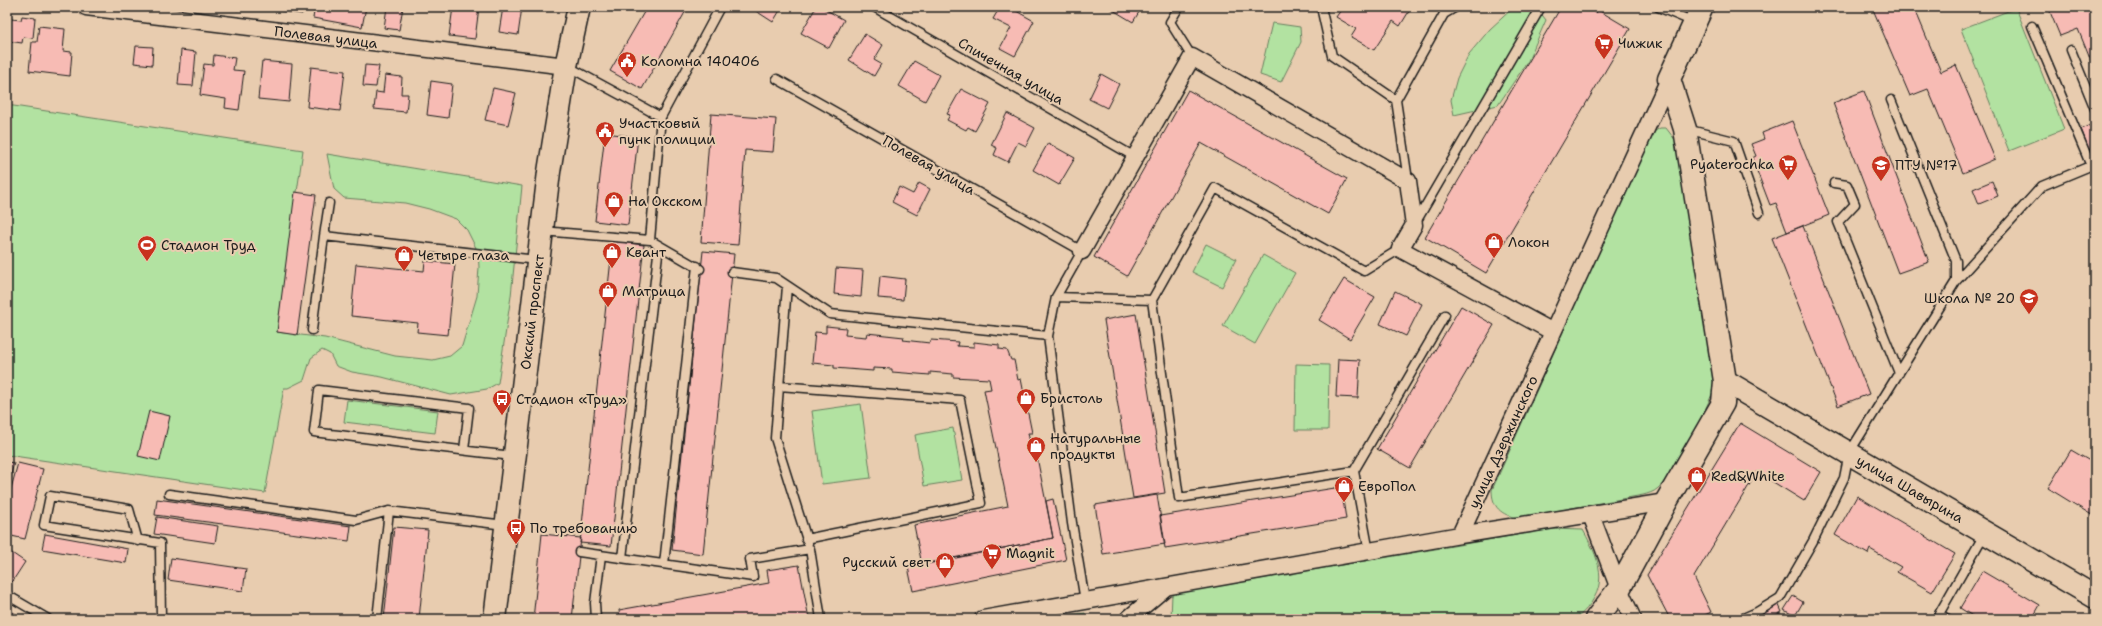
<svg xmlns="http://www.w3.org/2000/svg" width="2102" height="626" font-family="'Shantell Sans',sans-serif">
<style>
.green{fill:#b2e2a1;stroke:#677f5e}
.building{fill:#f7bbb4;stroke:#1c1c1c}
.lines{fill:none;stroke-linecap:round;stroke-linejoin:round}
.lane-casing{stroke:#1c1c1c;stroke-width:11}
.street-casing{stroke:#1c1c1c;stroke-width:19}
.secondary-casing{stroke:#1c1c1c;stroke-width:25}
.lane{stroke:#e8ccaf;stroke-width:8}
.street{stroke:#e8ccaf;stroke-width:16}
.secondary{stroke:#e8ccaf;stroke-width:22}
.labels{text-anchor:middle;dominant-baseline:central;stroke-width:4;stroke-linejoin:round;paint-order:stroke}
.street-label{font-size:14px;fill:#1c1c1c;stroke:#e8ccaf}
.poi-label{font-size:14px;fill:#1c1c1c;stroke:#e8ccaf;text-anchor:start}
</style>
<rect width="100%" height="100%" fill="#e8ccaf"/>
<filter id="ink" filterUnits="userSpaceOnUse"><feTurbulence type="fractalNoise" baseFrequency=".025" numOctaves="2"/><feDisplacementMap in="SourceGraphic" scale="8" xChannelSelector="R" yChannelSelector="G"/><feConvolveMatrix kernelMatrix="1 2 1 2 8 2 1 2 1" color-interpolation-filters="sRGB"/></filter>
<g filter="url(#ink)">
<path class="green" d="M1514,7H1536L1546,20L1528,61L1498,105L1454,115L1451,100L1457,78L1469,54L1490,29Z
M2016,8L2064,129L2009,151L1961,29Z
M1272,23L1300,27L1301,42L1281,82L1260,75Z
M7,105L303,150L277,332L325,338L395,356L433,360L450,356L462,346L477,296L479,267L478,252L467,230L456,219L429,209L405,203L344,198L334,189L327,154L522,186L511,296L498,383L487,389L451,395L382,377L352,372L336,366L330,354L322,350L311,358L304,380L288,388H284L265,493L7,455Z
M1660,128H1666L1676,141L1715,386C1708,407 1674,476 1657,489C1654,492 1647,494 1643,495L1518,518C1501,515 1492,507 1492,490L1652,133Z
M1206,244L1236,259L1222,287L1192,272Z
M1263,255L1295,273L1255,344L1223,326Z
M1296,364L1329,365L1328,430H1295Z
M347,400L438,411L435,433L344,422Z
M861,404L871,478L822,484L812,411Z
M953,428L962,480L924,486L915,435Z
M1552,529L1583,530C1603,565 1610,590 1576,619H1171L1172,594Z
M1085,613V619H1046Z"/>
<path class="building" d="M169,7H182L181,14L168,12Z
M222,7H238V10Z
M282,7H304L302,14L281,11Z
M315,7H366L362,27L313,18Z
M387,7H403L399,30L384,28Z
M453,7H479L475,39L449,36Z
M503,7H522L518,35L499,32Z
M647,7H688L642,89L610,71Z
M758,7H782L773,22L756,11Z
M816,7H821L844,20L829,48L801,33Z
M1000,7H1009L1034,21L1015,56L1000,48L1011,28L993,19Z
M1108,7H1142L1133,22Z
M1343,7H1409L1411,8L1400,26L1393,21L1374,50L1351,37L1356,29L1336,17Z
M1561,7H1585L1596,13L1598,10L1630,29L1486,273L1425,237Z
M1872,7H1914L1941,72L1956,65L1995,159L1963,173L1928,89L1910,96Z
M2048,7H2095V71L2078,29L2060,36Z
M22,16L35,18L33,38L23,37L22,43L8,41L7,50V24L10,25L11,19L21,20Z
M39,26L65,29L63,51L72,52L70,76L29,71L32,42H37Z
M865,34L883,45L874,60L881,64L874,76L849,60Z
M136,46L153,47L152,65L134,63Z
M181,50L196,52L193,86L178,85Z
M214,55L235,58L233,70L244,71L239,110L225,108L226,99L200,95L204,64L213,65Z
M262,61L292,64L289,102L258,99Z
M914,61L939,75L925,101L899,86Z
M365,65L379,66L376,87L363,86Z
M311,67L345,71L340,111L307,107Z
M1101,74L1119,84L1107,108L1089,99Z
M385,75L402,77L401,94H408L406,112L374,109L376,92L383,93Z
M431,81L452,84L448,118L427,115Z
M493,88L516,93L508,125L485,120Z
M961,89L990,104L975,131L968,127L966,130L947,120L950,115L947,114Z
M1188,90L1347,179L1328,214L1201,143L1127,276L1094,257Z
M1864,91L1929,262L1898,273L1833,103Z
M1007,113L1035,128L1026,146L1018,142L1008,162L994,155L997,148L991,145Z
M711,114L776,119L773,152L745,150L738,245L701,242Z
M1792,121L1829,215L1787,232L1776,203L1770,205L1752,158L1756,156L1751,144L1764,139L1762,133Z
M2095,123V147L2089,150L2081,129Z
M605,133L638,137L628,225L595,221Z
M1048,143L1075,158L1059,185L1033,170Z
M1992,181L1998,196L1979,204L1973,189Z
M919,183L930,189L917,215L892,202L899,187L913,194Z
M295,192L316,195L297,335L277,332Z
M1803,226L1869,394L1838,406L1772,238Z
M613,241L644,245L611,546L580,543Z
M703,251L734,254L703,554L672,550Z
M425,261L455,264L448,335L417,332L418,323L351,316L356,264L424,271Z
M836,268L863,270L861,297L834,294Z
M880,276L905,279L903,300L878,298Z
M1344,279L1375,297L1350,339L1319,320Z
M1395,291L1422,304L1406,336L1380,324Z
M1461,306L1494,325L1410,468L1377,449Z
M1136,314L1165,493L1133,498L1104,320Z
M826,326L846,328L845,335L866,337L867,333L904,337L903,340L930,343L931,340L958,342L957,346L974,347V342L999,345V349L1007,350L1011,360H1014L1018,380L1021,379L1032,433H1028L1032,452H1036L1053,538L922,565L914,525L1008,506L984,390L991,389L989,379L953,377V374L930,372V375L892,372V369L873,368V371L834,368V365L812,363L815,332L826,333Z
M1338,359L1360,360L1358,398L1336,397Z
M149,411L170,416L160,461L138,456Z
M1740,423L1821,472L1804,501L1757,472L1694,577L1711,612L1697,619H1670L1647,575Z
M2071,450L2095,464V517L2048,488Z
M7,462L14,463L7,489Z
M18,463L43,469L25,539L7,535V503Z
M1341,487L1346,519L1165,548L1160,516Z
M1157,495L1165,544L1103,554L1095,505Z
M1857,496L1955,554L1932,592L1897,572L1901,567L1870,549L1868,554L1835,535Z
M157,499L351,526L349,541L155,515Z
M1053,499L1066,560L913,591L908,567L1053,538L1046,501Z
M157,517L218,526L215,543L154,534Z
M394,527L428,530L419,619H384Z
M45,534L128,549L126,563L42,549Z
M542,534L581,538L572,619H533Z
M9,551L25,562L12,582L7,579V554Z
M171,558L246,569L243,591L168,580Z
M799,565L809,619H620L619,610L769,583L767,570Z
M1982,571L2040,605L2032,619H1977L1960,608Z
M1793,596L1803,602L1795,616L1784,610Z
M1778,603L1782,612L1768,619H1756L1754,615Z
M7,609L25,619H7Z"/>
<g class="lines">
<defs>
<path id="lane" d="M874,7L1135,157
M1179,7L1170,22L1192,57
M1321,7L1332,56L1396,100
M1658,7L1694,22
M1444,14L1456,7
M2032,26L2091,166
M2071,50L2095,109
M567,66L661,117
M777,79L1082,251L1056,297L1048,336L1072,523L1085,601
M1891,100L1956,261V281
M1686,129L1734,141L1759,213
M1408,180L1396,100L1444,14L1443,7
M1834,183L1847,185L1855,204L1838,222L1899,373
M329,203L324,236L537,260
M1416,222L1541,7
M542,231L650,240L661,117L720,7
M655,243L700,269
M732,272L776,278L830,314L1048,336
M787,286L775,438L808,543
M1056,297L1152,300
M312,330L324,236
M779,386L960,400L981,503L806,539
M464,450L469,408L319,390L314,432C380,440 447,449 514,456
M1354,471L1179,498L1152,300L1215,188L1364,271L1400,249
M169,494L356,520L389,511L505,525
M138,541L129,509L50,496L44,525L160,543L161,619
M579,552L753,577L750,559L810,549L821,619
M1369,552L1354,471L1445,315
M622,558L659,246
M664,564L697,266
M7,595L48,619
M377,619L389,511
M596,619L595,603L601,555
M1741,619L1757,612L1780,598L1813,541L1844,478L1849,453L1956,281L2042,186L2095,164
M1948,619L1939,614L1985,533"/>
<path id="street" d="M86,7L566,66
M1082,251L1192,57L1408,181L1414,225L1400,249L1553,332
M1591,515L1619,589L1633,619
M1460,535L1666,502
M983,619L1460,535L1669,79
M1128,619L1166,587"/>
<path id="secondary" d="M1725,381L2095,597
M495,619L549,172L566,66L579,7
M1596,619L1619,589L1666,502L1723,403L1725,381L1685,129L1669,79L1702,7"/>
</defs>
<use href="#lane" class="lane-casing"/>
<use href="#street" class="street-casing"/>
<use href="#secondary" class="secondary-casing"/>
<use href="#lane" class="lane"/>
<use href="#street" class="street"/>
<use href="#secondary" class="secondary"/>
</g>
</g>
<defs>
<symbol id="supermarket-pin" viewBox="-11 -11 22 30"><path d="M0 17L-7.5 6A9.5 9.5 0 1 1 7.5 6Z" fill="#c8321e" stroke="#e8ccaf"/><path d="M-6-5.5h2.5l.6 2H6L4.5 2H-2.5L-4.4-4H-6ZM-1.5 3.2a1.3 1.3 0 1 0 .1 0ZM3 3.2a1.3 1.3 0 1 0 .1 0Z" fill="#fff"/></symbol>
<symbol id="civic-pin" viewBox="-11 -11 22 30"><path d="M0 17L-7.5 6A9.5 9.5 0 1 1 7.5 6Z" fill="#c8321e" stroke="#e8ccaf"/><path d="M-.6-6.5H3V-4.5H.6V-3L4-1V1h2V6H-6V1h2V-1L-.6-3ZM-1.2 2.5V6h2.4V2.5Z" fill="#fff"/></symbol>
<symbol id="university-pin" viewBox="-11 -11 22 30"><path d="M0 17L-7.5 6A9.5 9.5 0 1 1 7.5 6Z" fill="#c8321e" stroke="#e8ccaf"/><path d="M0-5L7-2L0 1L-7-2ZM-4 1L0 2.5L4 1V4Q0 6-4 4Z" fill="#fff"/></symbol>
<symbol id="shop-pin" viewBox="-11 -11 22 30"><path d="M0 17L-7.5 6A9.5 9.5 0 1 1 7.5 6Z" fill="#c8321e" stroke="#e8ccaf"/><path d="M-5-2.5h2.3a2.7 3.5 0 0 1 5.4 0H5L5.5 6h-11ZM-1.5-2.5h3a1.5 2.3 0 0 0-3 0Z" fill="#fff"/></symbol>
<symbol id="stadium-pin" viewBox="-11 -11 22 30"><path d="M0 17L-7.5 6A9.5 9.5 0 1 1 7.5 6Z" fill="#c8321e" stroke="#e8ccaf"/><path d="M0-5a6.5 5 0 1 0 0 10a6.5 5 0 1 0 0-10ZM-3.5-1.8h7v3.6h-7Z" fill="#fff"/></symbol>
<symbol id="school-pin" viewBox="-11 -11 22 30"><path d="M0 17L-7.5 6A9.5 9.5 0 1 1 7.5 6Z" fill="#c8321e" stroke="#e8ccaf"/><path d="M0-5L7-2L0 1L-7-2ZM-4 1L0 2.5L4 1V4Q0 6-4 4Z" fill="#fff"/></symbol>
<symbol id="bus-pin" viewBox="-11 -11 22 30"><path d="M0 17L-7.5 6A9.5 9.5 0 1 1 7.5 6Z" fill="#c8321e" stroke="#e8ccaf"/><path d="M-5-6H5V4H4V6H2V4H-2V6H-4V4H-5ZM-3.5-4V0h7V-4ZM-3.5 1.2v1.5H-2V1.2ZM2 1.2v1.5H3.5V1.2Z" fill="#fff"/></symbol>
</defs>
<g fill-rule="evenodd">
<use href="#supermarket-pin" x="1593" y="32" width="22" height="30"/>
<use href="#civic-pin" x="616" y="50" width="22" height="30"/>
<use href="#civic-pin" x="594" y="120" width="22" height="30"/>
<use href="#supermarket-pin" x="1777" y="153" width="22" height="30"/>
<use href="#university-pin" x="1870" y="154" width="22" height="30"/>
<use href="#shop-pin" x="603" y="190" width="22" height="30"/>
<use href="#shop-pin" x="1483" y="231" width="22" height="30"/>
<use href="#stadium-pin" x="136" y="234" width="22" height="30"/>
<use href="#shop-pin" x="601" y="241" width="22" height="30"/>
<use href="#shop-pin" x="393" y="244" width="22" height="30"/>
<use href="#shop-pin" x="597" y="280" width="22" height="30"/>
<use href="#school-pin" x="2018" y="287" width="22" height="30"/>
<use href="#shop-pin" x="1015" y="387" width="22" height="30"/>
<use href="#bus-pin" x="491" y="388" width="22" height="30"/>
<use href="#shop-pin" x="1025" y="435" width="22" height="30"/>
<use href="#shop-pin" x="1686" y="465" width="22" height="30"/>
<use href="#shop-pin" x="1333" y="475" width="22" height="30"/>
<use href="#bus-pin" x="505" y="517" width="22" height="30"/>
<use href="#supermarket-pin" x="981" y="542" width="22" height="30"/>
<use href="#shop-pin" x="934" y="551" width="22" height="30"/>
</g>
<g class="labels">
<g class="street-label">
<text transform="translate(326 37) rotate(7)">Полевая улица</text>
<text transform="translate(1011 71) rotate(30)">Спичечная улица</text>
<text transform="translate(929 165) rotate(30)">Полевая улица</text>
<text transform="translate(532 312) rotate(-83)">Окский проспект</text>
<text transform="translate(1503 442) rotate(-65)">улица Дзержинского</text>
<text transform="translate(1910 489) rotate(30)">улица Шавырина</text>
</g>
<g class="poi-label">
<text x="1618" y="43">Чижик</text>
<text x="641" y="61">Коломна 140406</text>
<text x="619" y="123">Участковый<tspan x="619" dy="16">пунк полиции</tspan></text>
<text x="1774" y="164" text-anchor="end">Pyaterochka</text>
<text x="1895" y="165">ПТУ №17</text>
<text x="628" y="201">На Окском</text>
<text x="1508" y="242">Локон</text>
<text x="161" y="245">Стадион Труд</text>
<text x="626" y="252">Квант</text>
<text x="418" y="255">Четыре глаза</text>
<text x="622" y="291">Матрица</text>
<text x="2015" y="298" text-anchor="end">Школа № 20</text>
<text x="1040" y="398">Бристоль</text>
<text x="516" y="399">Стадион «Труд»</text>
<text x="1050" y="438">Натуральные<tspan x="1050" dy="16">продукты</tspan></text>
<text x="1711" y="476">Red&amp;White</text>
<text x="1358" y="486">ЕвроПол</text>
<text x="530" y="528">По требованию</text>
<text x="1006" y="553">Magnit</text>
<text x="931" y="562" text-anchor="end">Русский свет</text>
</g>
</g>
<rect width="2102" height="626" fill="none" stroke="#e8ccaf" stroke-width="24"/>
<rect x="12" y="12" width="2078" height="602" fill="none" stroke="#1c1c1c" stroke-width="1.5" filter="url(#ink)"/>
</svg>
